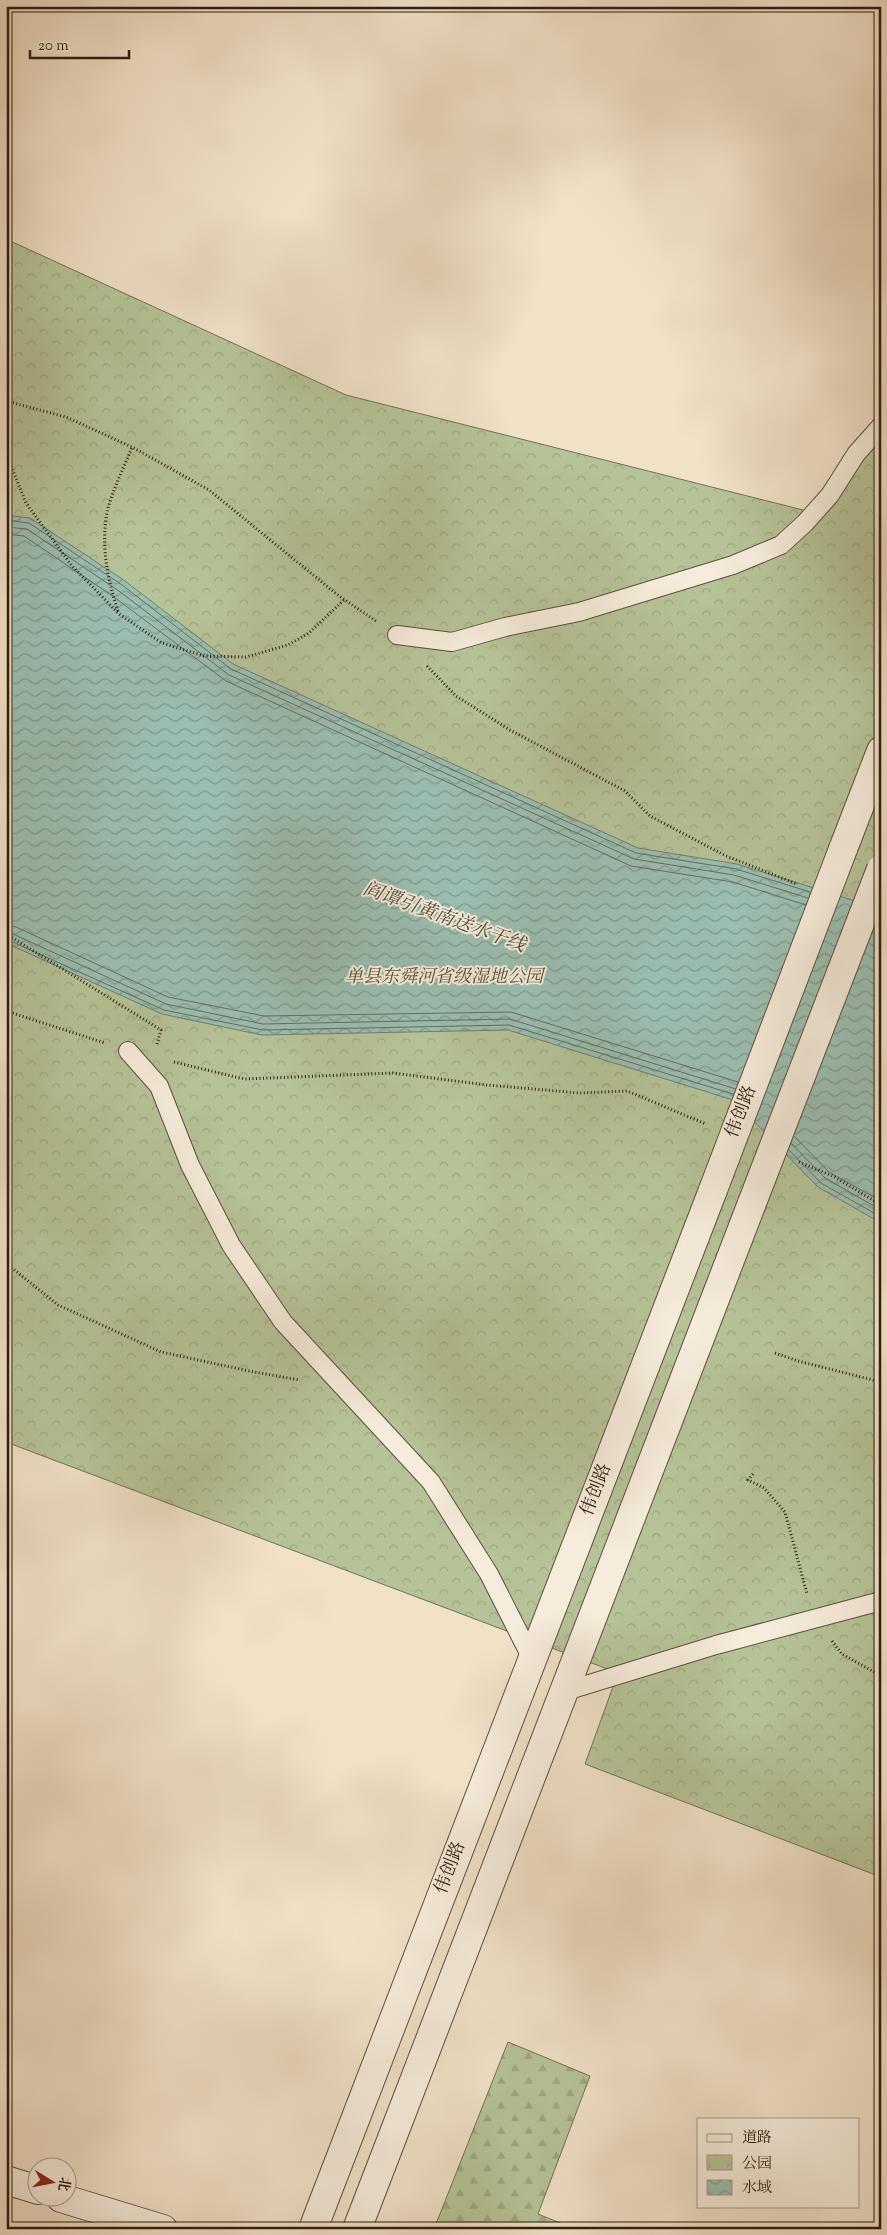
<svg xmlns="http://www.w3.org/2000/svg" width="887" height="2235" font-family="'Sorts Mill Goudy','Noto Serif SC',serif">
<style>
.forest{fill:url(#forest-firs);stroke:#727054}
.park{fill:url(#park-crowns);stroke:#727054}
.water{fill:url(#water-waves);stroke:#6f7e71}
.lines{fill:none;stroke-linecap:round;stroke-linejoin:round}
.shore{stroke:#646e61;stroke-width:1}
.service-casing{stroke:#5e4e3e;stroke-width:20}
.minor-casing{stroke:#5e4e3e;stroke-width:30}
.tertiary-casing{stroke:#5e4e3e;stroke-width:30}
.path{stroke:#2d1d11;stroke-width:3;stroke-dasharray:1 2.5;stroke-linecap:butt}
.service{stroke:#f6ecdb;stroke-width:18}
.minor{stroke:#f6ecdb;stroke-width:28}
.tertiary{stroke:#f6ecdb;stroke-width:28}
.tertiary-bridge-casing{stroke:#5e4e3e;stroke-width:30;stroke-linecap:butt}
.tertiary-bridge{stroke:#f6ecdb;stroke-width:28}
.labels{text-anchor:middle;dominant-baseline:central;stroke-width:4;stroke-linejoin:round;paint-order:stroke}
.park-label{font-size:18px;font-style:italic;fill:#564f3a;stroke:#f6ecdb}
.street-label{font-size:18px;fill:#2d1d11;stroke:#f6ecdb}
.water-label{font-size:19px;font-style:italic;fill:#4e4d41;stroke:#f6ecdb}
</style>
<defs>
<pattern id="forest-firs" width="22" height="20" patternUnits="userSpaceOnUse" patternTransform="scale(1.25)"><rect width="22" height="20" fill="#b6c398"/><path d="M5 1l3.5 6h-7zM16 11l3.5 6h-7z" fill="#9da782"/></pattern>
<pattern id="park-crowns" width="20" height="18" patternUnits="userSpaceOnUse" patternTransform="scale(1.25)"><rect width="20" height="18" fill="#b6c398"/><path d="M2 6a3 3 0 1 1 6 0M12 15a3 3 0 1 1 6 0" fill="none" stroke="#9da782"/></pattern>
<pattern id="water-waves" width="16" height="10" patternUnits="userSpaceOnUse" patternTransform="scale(1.25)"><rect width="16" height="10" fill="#9bbeb1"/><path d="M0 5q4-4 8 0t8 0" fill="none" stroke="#7f9a8f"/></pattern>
</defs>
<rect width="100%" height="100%" fill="#f1e1c7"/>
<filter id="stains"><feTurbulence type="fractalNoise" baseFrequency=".004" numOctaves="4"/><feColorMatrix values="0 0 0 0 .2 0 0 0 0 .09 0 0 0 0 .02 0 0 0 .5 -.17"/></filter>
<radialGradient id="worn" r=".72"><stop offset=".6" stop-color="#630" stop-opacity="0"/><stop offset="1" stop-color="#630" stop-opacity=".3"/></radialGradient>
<path class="forest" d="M508,2042L590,2076L538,2214L575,2229H434Z"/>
<path class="park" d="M6,239L346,395L823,515L881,422V1877L585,1764L618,1673L6,1442Z"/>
<path class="water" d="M6,515L30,518L125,581L233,664L638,848L737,864L881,909V1223L818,1187L733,1100L508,1030L262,1035L162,1014L6,943Z"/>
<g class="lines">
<path class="shore" d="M6,520L29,523L122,585L231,669L636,853L736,869L810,892
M6,527L27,529L119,591L229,675L634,859L734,875L808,898
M6,534L24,536L114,597L226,681L631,866L733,882L806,905
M6,925L16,927L168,997L264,1016L511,1012L738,1082
M6,933L13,934L166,1004L263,1024L510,1019L736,1089
M6,939L164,1010L263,1030L509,1025L733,1094
M794,1136L829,1172L881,1201
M791,1143L825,1178L881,1210
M789,1150L821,1183L881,1217"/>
<defs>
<path id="service" d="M397,635L452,642L505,627L579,612L733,565L781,545L805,523L830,495L856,454L881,426
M128,1051L159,1086L190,1165L231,1245L283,1322L431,1482L489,1574L532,1659
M563,1692L716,1645L881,1601"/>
<path id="minor" d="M6,2180L38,2190
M61,2198L163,2229"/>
<path id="tertiary" d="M843,849L881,751
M313,2229L713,1190
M357,2229L752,1203"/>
</defs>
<use href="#service" class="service-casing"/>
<use href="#minor" class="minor-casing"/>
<use href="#tertiary" class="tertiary-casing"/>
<path class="path" d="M6,401L66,417L132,447L209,490L339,596L376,621
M6,453L26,503L72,566L119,614L162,643L204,656L246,657L288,645L309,633L344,600
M118,611C107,578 101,546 107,512C112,491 124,468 132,447
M427,666L456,696L510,730L625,791L650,816L724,855L797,884
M6,934L161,1030L157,1044
M6,1011L105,1043
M174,1062L244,1079L393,1073L487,1085L580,1093L627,1091L706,1124
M799,1162L833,1176L881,1205
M6,1263L58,1305L161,1352L254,1372L300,1380
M775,1353L798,1361L881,1382
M753,1474L748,1480L764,1488L785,1512L807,1594
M832,1641L842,1654L881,1676"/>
<use href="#service" class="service"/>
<use href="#minor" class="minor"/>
<use href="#tertiary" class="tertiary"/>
<defs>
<path id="tertiary-bridge" d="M713,1190L843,849
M752,1203L881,869"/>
</defs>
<use href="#tertiary-bridge" class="tertiary-bridge-casing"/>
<use href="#tertiary-bridge" class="tertiary-bridge"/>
</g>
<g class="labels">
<g class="park-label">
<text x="444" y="978">单县东舜河省级湿地公园</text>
</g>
<g class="street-label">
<text transform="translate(742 1112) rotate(-69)">伟创路</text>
<text transform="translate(597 1490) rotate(-69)">伟创路</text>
<text transform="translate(451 1868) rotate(-69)">伟创路</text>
</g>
<g class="water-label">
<text transform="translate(444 918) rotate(20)">阎谭引黄南送水干线</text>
</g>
</g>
<rect width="887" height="2235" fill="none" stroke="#f1e1c7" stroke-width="25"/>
<rect x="8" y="8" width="872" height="2220" fill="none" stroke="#2d1d11" stroke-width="2.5"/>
<rect x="12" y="12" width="862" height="2210" fill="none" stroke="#2d1d11"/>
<rect x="697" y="2118" width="162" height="90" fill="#f6ecdb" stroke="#a6998a"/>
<rect x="707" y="2134" width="25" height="8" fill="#f6ecdb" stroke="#a6998a"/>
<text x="742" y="2142" font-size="15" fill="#2d1d11">道路</text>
<rect x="707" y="2155" width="25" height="15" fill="url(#park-crowns)" stroke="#a6998a"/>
<text x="742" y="2168" font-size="15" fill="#2d1d11">公园</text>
<rect x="707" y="2180" width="25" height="15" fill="url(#water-waves)" stroke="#a6998a"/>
<text x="742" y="2192" font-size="15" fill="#2d1d11">水域</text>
<g transform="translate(52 2182) rotate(100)"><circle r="24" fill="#f6ecdb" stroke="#a6998a"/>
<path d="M0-4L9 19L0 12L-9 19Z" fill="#8f2418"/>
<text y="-8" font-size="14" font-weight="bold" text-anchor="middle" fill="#2d1d11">北</text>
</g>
<path d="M30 50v8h99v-8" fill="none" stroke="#2d1d11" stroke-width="2.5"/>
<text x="38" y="50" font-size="15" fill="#2d1d11" stroke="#f6ecdb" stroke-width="4" paint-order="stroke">20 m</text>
<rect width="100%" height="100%" filter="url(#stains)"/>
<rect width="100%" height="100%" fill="url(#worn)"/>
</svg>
